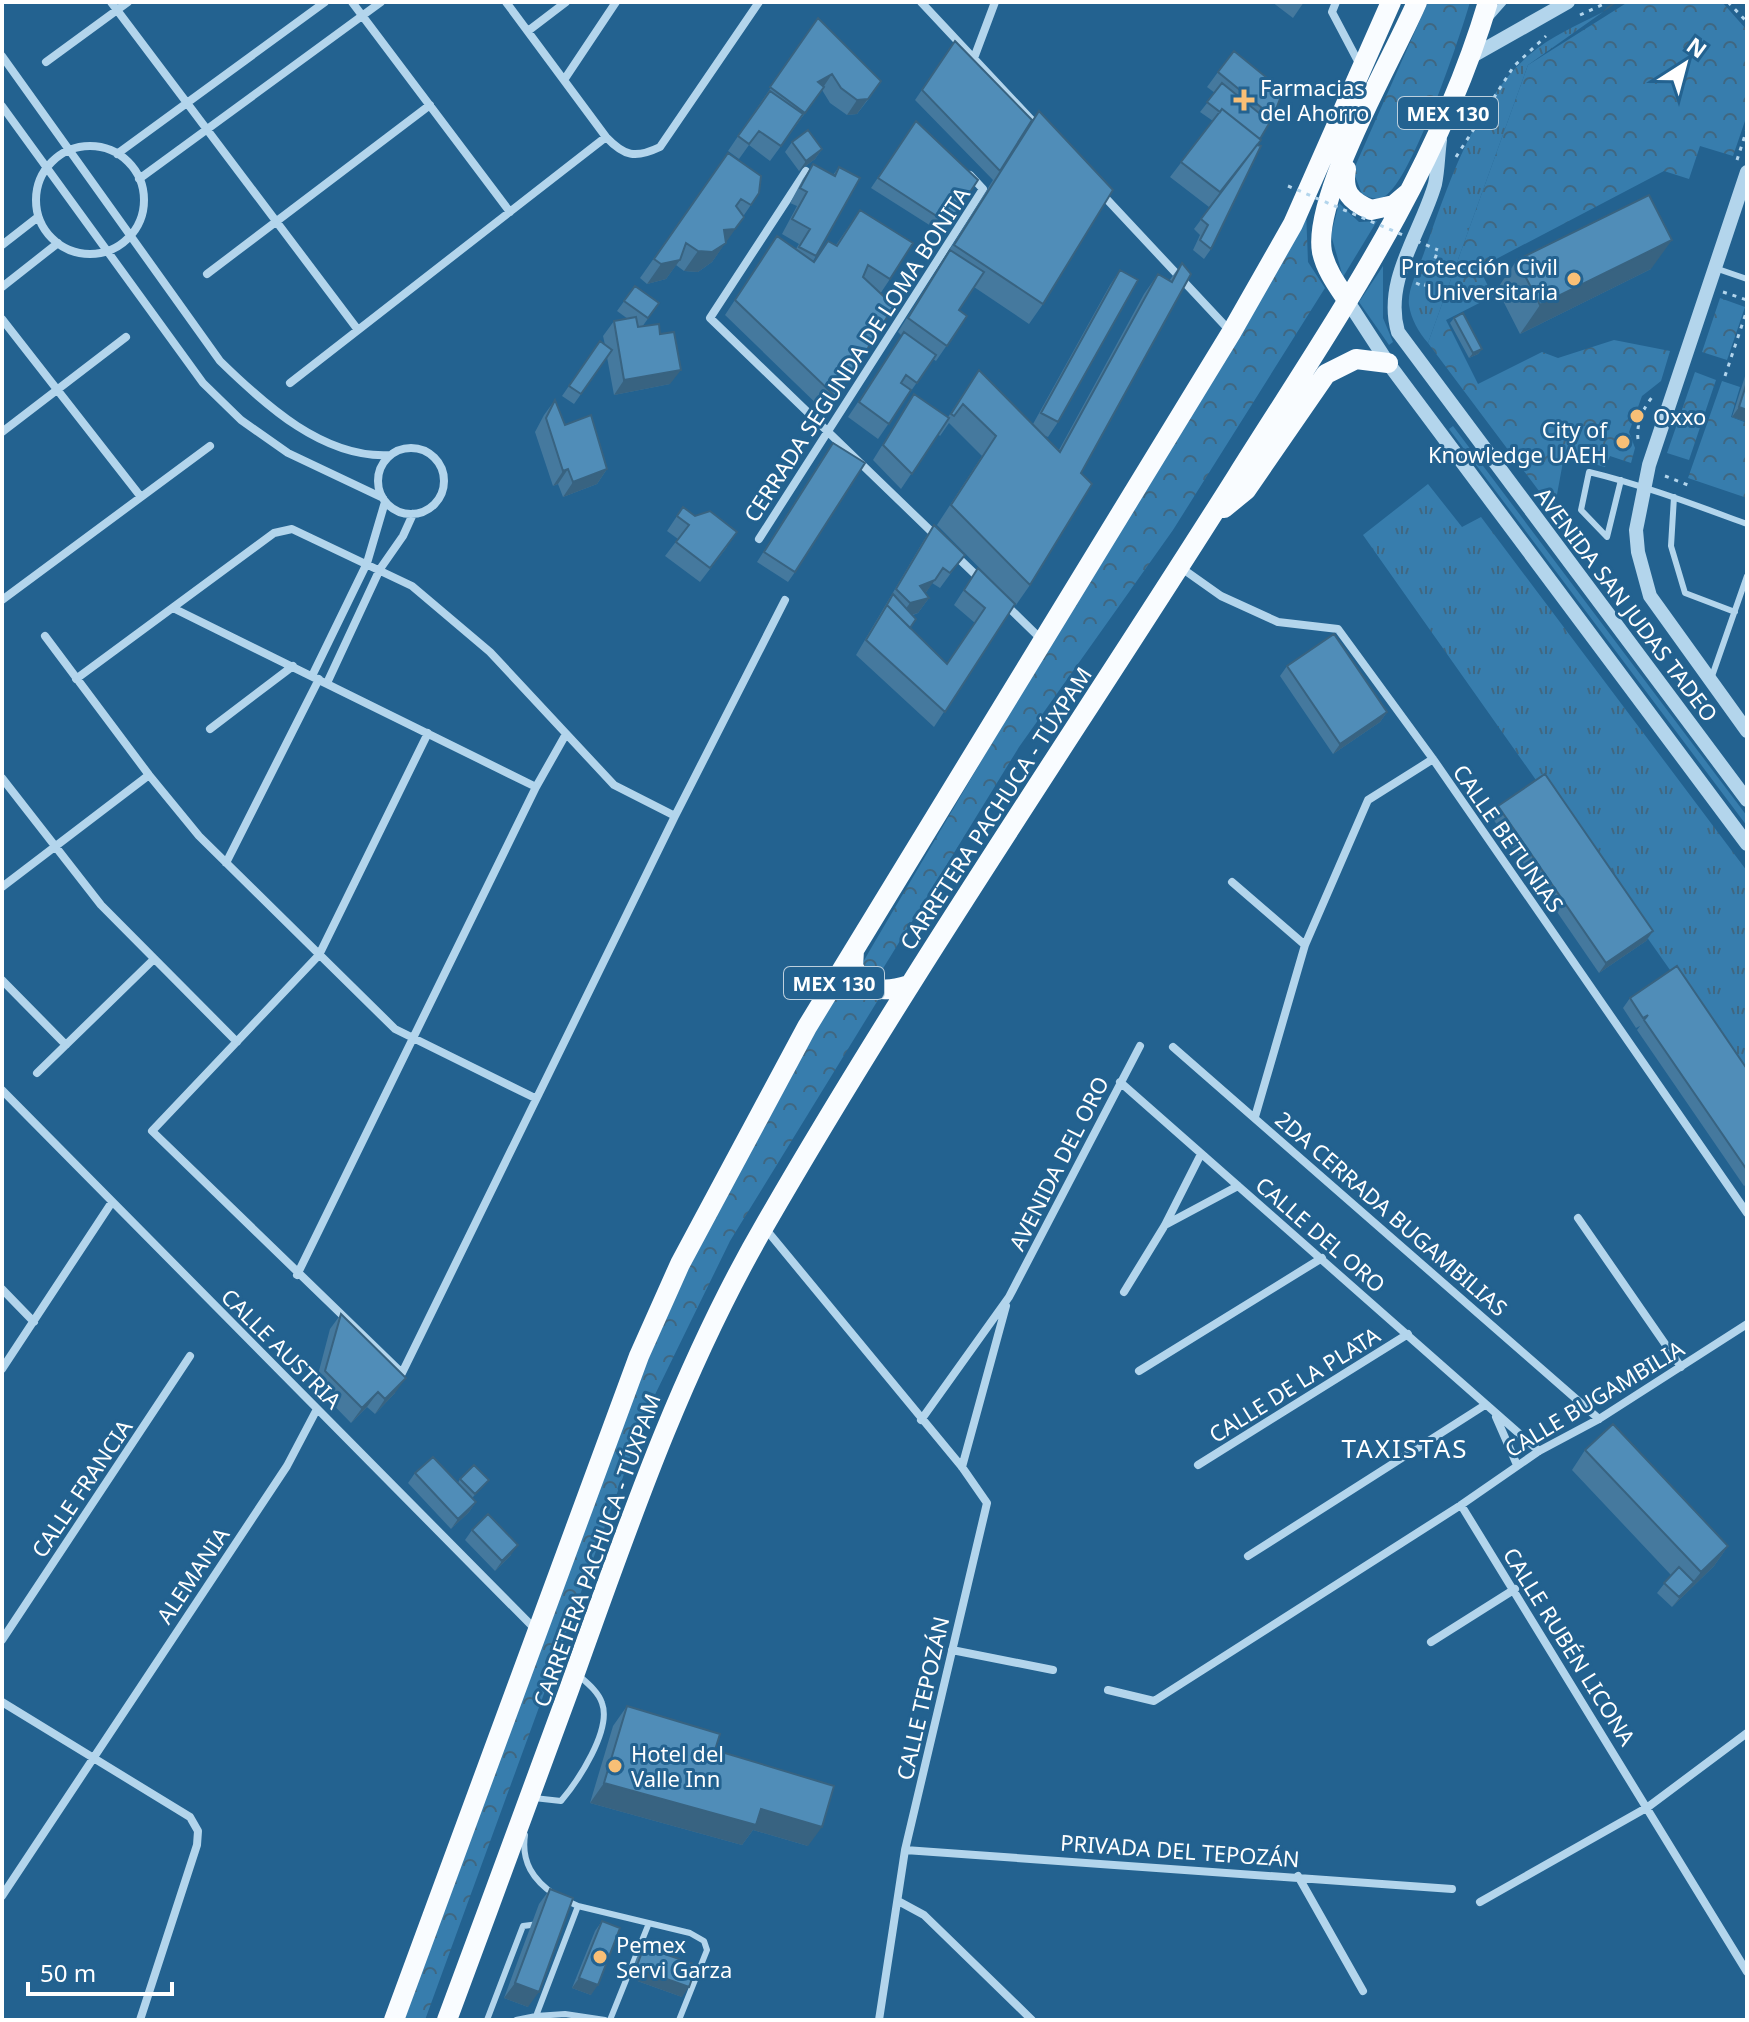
<svg xmlns="http://www.w3.org/2000/svg" width="1749" height="2022" font-family="'Noto Sans',sans-serif">
<style>
.grass{fill:url(#grass-tufts)}
.forest{fill:url(#forest-crowns)}
.garden{fill:#377dad}
.lines{fill:none;stroke-linecap:round;stroke-linejoin:round}
.path{stroke:#b3d5ec;stroke-width:3;stroke-dasharray:4 6;stroke-linecap:butt}
.service{stroke:#b3d5ec;stroke-width:6}
.minor{stroke:#b3d5ec;stroke-width:8}
.tertiary{stroke:#b3d5ec;stroke-width:14}
.primary{stroke:#f9fcff;stroke-width:20}
.path-bridge{stroke:#b3d5ec;stroke-width:3;stroke-dasharray:4 6;stroke-linecap:butt}
.wall{fill:#45799e}
.shaded-wall{fill:#386381}
.building{fill:#508db8;stroke:#386381;stroke-width:2}
.poi-dot{fill:#f8bf76;stroke:#236290;stroke-width:3}
.labels{text-anchor:middle;dominant-baseline:central;stroke-width:6;stroke-linejoin:round;paint-order:stroke}
.shield{fill:#236290;stroke:#bdd0de;stroke-width:2}
.shield-label{font-size:20px;font-weight:bold;fill:#fff}
.poi-label{font-size:22px;fill:#fff;stroke:#236290;text-anchor:start}
.street-label{font-size:22px;fill:#fff;stroke:#236290}
.quarter-label{font-size:26px;letter-spacing:2px;fill:#fff;stroke:#236290}
</style>
<defs>
<pattern id="grass-tufts" width="24" height="20" patternUnits="userSpaceOnUse" patternTransform="scale(2)"><rect width="24" height="20" fill="#377dad"/><path d="M3 7l-1-3M5 7V3M7 7l1-3M15 17l-1-3M17 17v-4M19 17l1-3" fill="none" stroke="#406781"/></pattern>
<pattern id="forest-crowns" width="20" height="18" patternUnits="userSpaceOnUse" patternTransform="scale(2)"><rect width="20" height="18" fill="#377dad"/><path d="M2 6a3 3 0 1 1 6 0M12 15a3 3 0 1 1 6 0" fill="none" stroke="#406781"/></pattern>
</defs>
<rect width="100%" height="100%" fill="#236290"/>
<path class="grass" d="M1603,12L1528,65L1428,343C1419,333 1411,319 1409,305C1407,290 1419,267 1424,253C1447,187 1475,102 1529,55C1551,36 1578,25 1603,12Z
M1428,484L1462,527L1481,517L1747,871V1079L1363,535Z"/>
<path class="forest" d="M1428,2H1470C1460,37 1412,180 1385,196C1378,201 1370,198 1362,194L1353,171Z
M1628,2H1722L1746,29L1747,115L1733,156L1700,146L1689,179L1664,171L1479,268L1493,296L1446,320L1478,384L1542,352L1558,358L1614,340L1670,351L1661,381L1642,396L1629,432L1635,448L1631,463L1610,456L1605,467L1564,456L1554,511L1428,343L1528,65Z
M1306,210L1308,262L1325,288L1173,530L1019,747L879,975L867,974L862,964L870,950Z
M1720,298L1745,307L1727,360L1702,352Z
M1695,372L1716,380L1689,460L1667,453Z
M1722,381L1740,387L1731,417L1747,423V498L1688,478Z
M843,978L857,992L878,1000L730,1241L647,1411L425,2020H401L629,1402L707,1224Z"/>
<path class="garden" d="M1339,203L1359,222L1377,221L1343,277L1331,235Z
M1383,266V318L1393,342L1389,345L1359,302Z
M1453,426L1747,816V826L1449,429Z"/>
<g class="lines">
<path class="path" d="M1728,2L1747,22
M1580,15L1608,2
M1456,157L1514,66L1546,36
M1737,160L1747,129
M1416,283L1425,287L1438,250
M1723,292L1747,300
M1725,376L1747,310
M1638,439C1636,423 1644,406 1654,395
M1665,476L1688,485"/>
<path class="service" d="M1489,19L1504,2
M1715,268L1747,279
M1621,480L1607,537L1581,510L1589,472C1643,485 1695,505 1747,524
M1674,497L1671,546L1685,593L1735,612
M1711,679L1747,576
M534,1798L561,1801C578,1781 612,1730 602,1703C598,1691 586,1682 577,1674
M525,1835C521,1862 533,1880 555,1895
M578,1906L690,1933L704,1941L707,1950L679,2020
M536,2016L565,2014L605,2020
M487,2020L523,1926L539,1924
M516,2020L536,2016L578,1906L565,1900
M610,2020L649,1923"/>
<path class="minor" d="M111,2L358,330
M352,2L510,212
M506,2L606,137C624,156 635,159 660,147L759,2
M921,2L1039,128
M1336,2L1332,12L1360,65
M528,31L566,2
M2,56L220,361C265,405 324,459 390,455
M974,58L995,2
M46,62L128,2
M564,80L616,2
M2,106L203,383L241,420L288,453L383,498
M36 200a54 54 0 1 1 108 0a54 54 0 1 1-108 0Z
M117,154L325,2
M806,171L710,318L937,537
M139,179L381,2
M1101,193L1231,332
M2,245L38,217
M207,274L430,105
M2,287L58,243
M2,319L141,497
M290,383L606,137
M2,432L126,337
M378 481a33 33 0 1 1 66 0a33 33 0 1 1-66 0Z
M759,539L983,189L970,175
M953,553L980,579
M1180,567L1221,596L1278,622L1338,629L1433,759L1747,1213
M2,600L210,446
M1004,603L1043,641
M173,608L536,787
M45,636L149,775L199,836L395,1029L535,1098
M312,676L367,563L385,502
M76,679L274,533L292,529L412,586L490,652L614,785L675,816
M327,683L380,569L403,536L413,514
M210,729L293,666
M428,733L319,955L152,1131L402,1373L675,816L785,600
M2,778L101,905L237,1042
M226,863L319,679
M1232,882L1305,945
M2,887L149,775
M2,980L66,1045
M1173,1047L1599,1419
M37,1073L153,960
M1120,1082L1539,1451
M2,1090L537,1631
M1255,1117L1305,945L1368,800L1433,759
M1578,1218L1681,1367
M1165,1225L1238,1186
M764,1227L962,1467L987,1503L905,1850L879,2020
M297,1275L536,787L566,734
M2,1289L34,1322
M1124,1292L1165,1225L1201,1154
M2,1369L112,1202
M1139,1371L1322,1258
M1496,1417L1517,1465
M921,1420L1009,1297L1140,1046
M1198,1465L1408,1334
M962,1467L1006,1306
M1461,1505L1747,1972
M1248,1556L1485,1405
M2,1640L190,1356
M1431,1642L1515,1589
M952,1650L1053,1670
M1108,1690L1154,1701L1461,1505L1539,1451L1599,1419L1747,1324
M2,1702L190,1817L198,1831L197,1845L140,2020
M905,1850L1452,1889
M1298,1876L1363,1991
M2,1896L287,1466L317,1409
M900,1902L924,1915L1032,2020
M1480,1902L1648,1807L1747,1733"/>
<path class="tertiary" d="M1469,58L1568,2
M1440,140C1438,154 1438,170 1435,184C1421,233 1383,280 1398,332L1747,800
M1747,172L1649,465L1636,530L1638,552L1650,596L1747,731
M1347,300L1388,363L1747,844"/>
<path class="primary" d="M1346,169C1342,192 1350,201 1371,210L1394,205L1407,194
M1347,300C1337,285 1326,270 1322,252C1312,197 1393,58 1417,2
M1224,508L1246,490L1326,374L1356,359L1388,363
M854,950L853,967C868,992 883,993 909,985
M394,2020L639,1356L680,1264L807,1027L1231,333L1293,224L1391,2
M447,2020C488,1909 530,1798 570,1687C627,1528 681,1369 766,1223C913,968 1080,725 1237,476C1332,325 1437,175 1488,2"/>
<path class="path-bridge" d="M1288,186L1438,250"/>
</g>
<path class="wall" d="M1272,2H1304L1293,18Z
M818,18L871,96L857,114L847,115L830,103L822,90L770,161L749,145L739,159L728,151Z
M955,41L1032,120L1043,304L1029,324L974,287L959,310L967,316L936,361L933,359L878,439L848,417L902,336L898,332L993,180L915,100Z
M1218,72L1273,117L1257,145L1211,249L1204,259L1193,250L1200,235L1194,229L1238,170L1209,207L1170,177L1213,121L1200,112L1215,93L1207,87Z
M916,121L978,180L942,233L871,188Z
M792,142L822,149L815,159L799,171L785,152Z
M728,153L759,193L712,262L698,272L684,271L676,265L666,279L647,284L640,278Z
M813,164L833,175L839,167L816,256L813,261L814,262L836,245L860,210L890,279L880,294L837,398L826,413L725,315L777,236L796,249L799,244L782,234L797,206L790,203L803,179Z
M1517,260L1651,269L1520,334L1497,289Z
M1182,263L1081,473L1030,585L1016,605L937,525L982,456L949,423L940,436L938,434L901,489L873,460L914,394L948,417L979,370L1033,424L1110,285L1120,270L1058,422L1048,437L1043,435L1059,450L1144,294L1158,274L1169,281Z
M635,286L659,303L642,327L670,384L614,395L607,357L574,404L562,396L600,341L605,345L603,336L614,321L628,319L617,311Z
M1454,318L1482,349L1478,354L1469,358L1450,323Z
M1747,370V422L1732,417Z
M555,400L565,425L607,469L597,484L563,497L558,484L553,486L535,432L544,415Z
M826,453L795,572L788,582L757,562Z
M677,516H695L727,547L700,582L665,556L678,539L667,531Z
M934,525L954,569L940,588L932,583L925,594L929,598L918,613L913,615L910,628L947,664L975,623L954,605L978,568L1015,604L934,727L856,655L924,540Z
M1287,666L1387,712L1380,722L1333,754L1280,676Z
M1498,806L1653,931L1646,941L1599,973L1491,816Z
M1630,998L1747,1069V1184L1744,1186L1637,1030L1640,1026L1636,1028L1623,1008Z
M341,1314L395,1393L375,1414L367,1407L351,1423L315,1386L330,1329Z
M1585,1450L1728,1546L1714,1566L1672,1607L1657,1593L1671,1575L1572,1470Z
M415,1473L458,1483L460,1479L489,1480L472,1498L476,1502L469,1512L451,1529L408,1483Z
M472,1530L511,1555L495,1571L465,1540Z
M627,1706L715,1750L808,1846L753,1830L742,1845L590,1803L613,1726Z
M550,1889L528,2007L504,1998L539,1904Z
M602,1921L591,1995L572,1988L595,1931Z
M644,1947L682,1997L629,1978L637,1957Z"/>
<path class="shaded-wall" d="M1614,2H1618L1603,12L1607,7Z
M832,74L822,89L818,82Z
M881,81L857,114L847,115L857,100Z
M822,149L815,159L799,171L806,161Z
M744,217L712,262L698,272L684,271L698,251L724,230Z
M1672,240L1651,269L1520,334L1540,305Z
M680,260L666,279L647,284L661,264Z
M1482,349L1478,354L1469,358L1473,353Z
M681,370L670,384L614,395L624,380Z
M1739,407L1747,410V422L1732,417Z
M568,469L558,484L553,486L563,471Z
M607,469L597,484L563,497L573,482Z
M935,580L924,595L920,586Z
M929,598L918,613L899,618L910,603Z
M1387,712L1380,722L1333,754L1340,744Z
M1653,931L1646,941L1599,973L1606,963Z
M406,1378L395,1393L375,1414L385,1399Z
M378,1392L367,1407L351,1423L362,1408Z
M476,1502L469,1512L451,1529L458,1519Z
M518,1545L511,1555L495,1571L502,1561Z
M1728,1546L1714,1566L1672,1607L1701,1572Z
M604,1783L761,1809L822,1827L808,1846L753,1830L742,1845L590,1803Z
M636,1968L689,1987L682,1997L629,1978Z
M579,1978L598,1985L591,1995L572,1988Z
M515,1983L539,1992L528,2007L504,1998Z"/>
<path class="building" d="M818,18L881,81L868,99L857,100L841,88L832,74L818,82L824,87L805,113L770,87Z
M955,41L1032,120L1000,171L922,90Z
M1234,51L1283,91L1273,117L1218,72Z
M1222,83L1270,122L1260,139L1222,109L1220,112L1207,102Z
M770,91L803,114L781,146L759,131L749,144L738,136Z
M1222,109L1261,140L1220,192L1181,162Z
M1039,111L1113,190L1043,304L954,245Z
M916,121L978,180L949,224L878,178Z
M808,130L822,149L806,161L792,142Z
M1257,145L1261,146L1211,249L1200,240L1208,225L1201,219Z
M728,153L761,176L759,193L751,205L741,199L736,206L744,217L735,229L724,230L726,243L712,252L698,251L686,243L680,260L661,264L654,259Z
M813,164L835,176L839,167L860,178L816,256L799,247L810,229L792,219L807,192L800,188Z
M1649,195L1672,240L1540,305L1517,260Z
M860,210L913,243L890,279L868,265L863,277L894,306L837,398L735,300L777,236L814,262L828,241L837,246Z
M950,250L984,272L959,310L967,316L947,346L908,318Z
M1182,263L1191,274L1081,473L1092,484L1030,585L951,505L996,436L963,404L954,416L951,414L979,370L1060,452L1158,274L1172,282Z
M1120,270L1138,280L1058,422L1041,413Z
M635,286L659,303L648,318L624,301Z
M1463,313L1482,349L1473,353L1454,318Z
M636,317L638,327L659,324L660,334L674,332L681,370L624,380L614,321Z
M904,332L936,355L917,383L906,375L901,383L911,390L889,424L859,402Z
M600,341L612,350L581,394L569,386Z
M1747,382V410L1739,407Z
M914,394L949,418L912,474L883,445Z
M555,400L565,425L591,415L607,469L573,482L568,469L563,471L546,418Z
M833,443L865,463L795,572L764,552Z
M683,507L695,516L710,511L737,532L710,568L676,542L689,525L677,516Z
M934,525L965,555L950,573L943,568L935,580L920,586L929,598L910,603L896,589Z
M978,568L1015,604L945,712L866,640L887,605L947,664L985,608L964,590Z
M893,594L916,619L910,628L887,605L884,610Z
M1334,634L1387,712L1340,744L1287,666Z
M1545,774L1653,931L1606,963L1498,806Z
M1677,966L1747,1069V1170L1644,1020L1648,1015L1643,1018L1630,998Z
M341,1314L406,1378L385,1399L378,1392L362,1408L325,1371Z
M1613,1424L1728,1546L1701,1572L1585,1450Z
M433,1457L476,1502L458,1519L415,1473Z
M474,1465L489,1480L475,1494L460,1479Z
M488,1514L518,1545L502,1561L472,1530Z
M1679,1567L1694,1582L1679,1597L1664,1583Z
M627,1706L720,1734L715,1750L834,1786L822,1827L761,1809L756,1825L604,1783Z
M550,1889L573,1898L539,1992L515,1983Z
M602,1921L620,1928L598,1985L579,1978Z
M644,1947L697,1965L689,1987L636,1968Z"/>
<g class="poi-dot">
<path d="M1240 88h8v8h8v8h-8v8h-8v-8h-8v-8h8z"/>
<circle cx="1574" cy="279" r="8"/>
<circle cx="1637" cy="416" r="8"/>
<circle cx="1623" cy="442" r="8"/>
<circle cx="615" cy="1766" r="8"/>
<circle cx="600" cy="1957" r="8"/>
</g>
<g class="labels">
<g class="shield">
<rect x="1398" y="97" width="100" height="32" rx="6"/>
<rect x="784" y="967" width="100" height="32" rx="6"/>
</g>
<g class="shield-label">
<text x="1448" y="113">MEX 130</text>
<text x="834" y="983">MEX 130</text>
</g>
<g class="poi-label">
<text x="1260" y="87">Farmacias<tspan x="1260" dy="25">del Ahorro</tspan></text>
<text x="1558" y="266" text-anchor="end">Protección Civil<tspan x="1558" dy="25">Universitaria</tspan></text>
<text x="1653" y="416">Oxxo</text>
<text x="1607" y="429" text-anchor="end">City of<tspan x="1607" dy="25">Knowledge UAEH</tspan></text>
<text x="631" y="1753">Hotel del<tspan x="631" dy="25">Valle Inn</tspan></text>
<text x="616" y="1944">Pemex<tspan x="616" dy="25">Servi Garza</tspan></text>
</g>
<g class="street-label">
<text transform="translate(856 354) rotate(-57)">CERRADA SEGUNDA DE LOMA BONITA</text>
<text transform="translate(1627 604) rotate(53)">AVENIDA SAN JUDAS TADEO</text>
<text transform="translate(995 808) rotate(-57)">CARRETERA PACHUCA - TÚXPAM</text>
<text transform="translate(1509 838) rotate(55)">CALLE BETUNIAS</text>
<text transform="translate(1058 1163) rotate(-63)">AVENIDA DEL ORO</text>
<text transform="translate(1392 1213) rotate(41)">2DA CERRADA BUGAMBILIAS</text>
<text transform="translate(1321 1234) rotate(41)">CALLE DEL ORO</text>
<text transform="translate(282 1348) rotate(45)">CALLE AUSTRIA</text>
<text transform="translate(1294 1384) rotate(-32)">CALLE DE LA PLATA</text>
<text transform="translate(1594 1398) rotate(-31)">CALLE BUGAMBILIA</text>
<text transform="translate(81 1488) rotate(-56)">CALLE FRANCIA</text>
<text transform="translate(596 1550) rotate(-70)">CARRETERA PACHUCA - TÚXPAM</text>
<text transform="translate(192 1575) rotate(-56)">ALEMANIA</text>
<text transform="translate(1570 1646) rotate(58)">CALLE RUBÉN LICONA</text>
<text transform="translate(922 1698) rotate(-77)">CALLE TEPOZÁN</text>
<text transform="translate(1180 1850) rotate(4)">PRIVADA DEL TEPOZÁN</text>
</g>
<g class="quarter-label">
<text x="1405" y="1448">TAXISTAS</text>
</g>
</g>
<rect width="1749" height="2022" fill="none" stroke="#ffffff" stroke-width="8"/>
<g transform="translate(1685 64) rotate(36)" stroke="#236290" stroke-width="6" paint-order="stroke">
<path d="M0-6L14 30L0 20L-14 30Z" fill="#ffffff"/>
<text y="-12" font-size="22" font-weight="bold" text-anchor="middle" fill="#ffffff">N</text>
</g>
<path d="M28 1982v12h144v-12" fill="none" stroke="#ffffff" stroke-width="4"/>
<text x="40" y="1982" font-size="24" fill="#ffffff" stroke="#236290" stroke-width="6" paint-order="stroke">50 m</text>
</svg>
